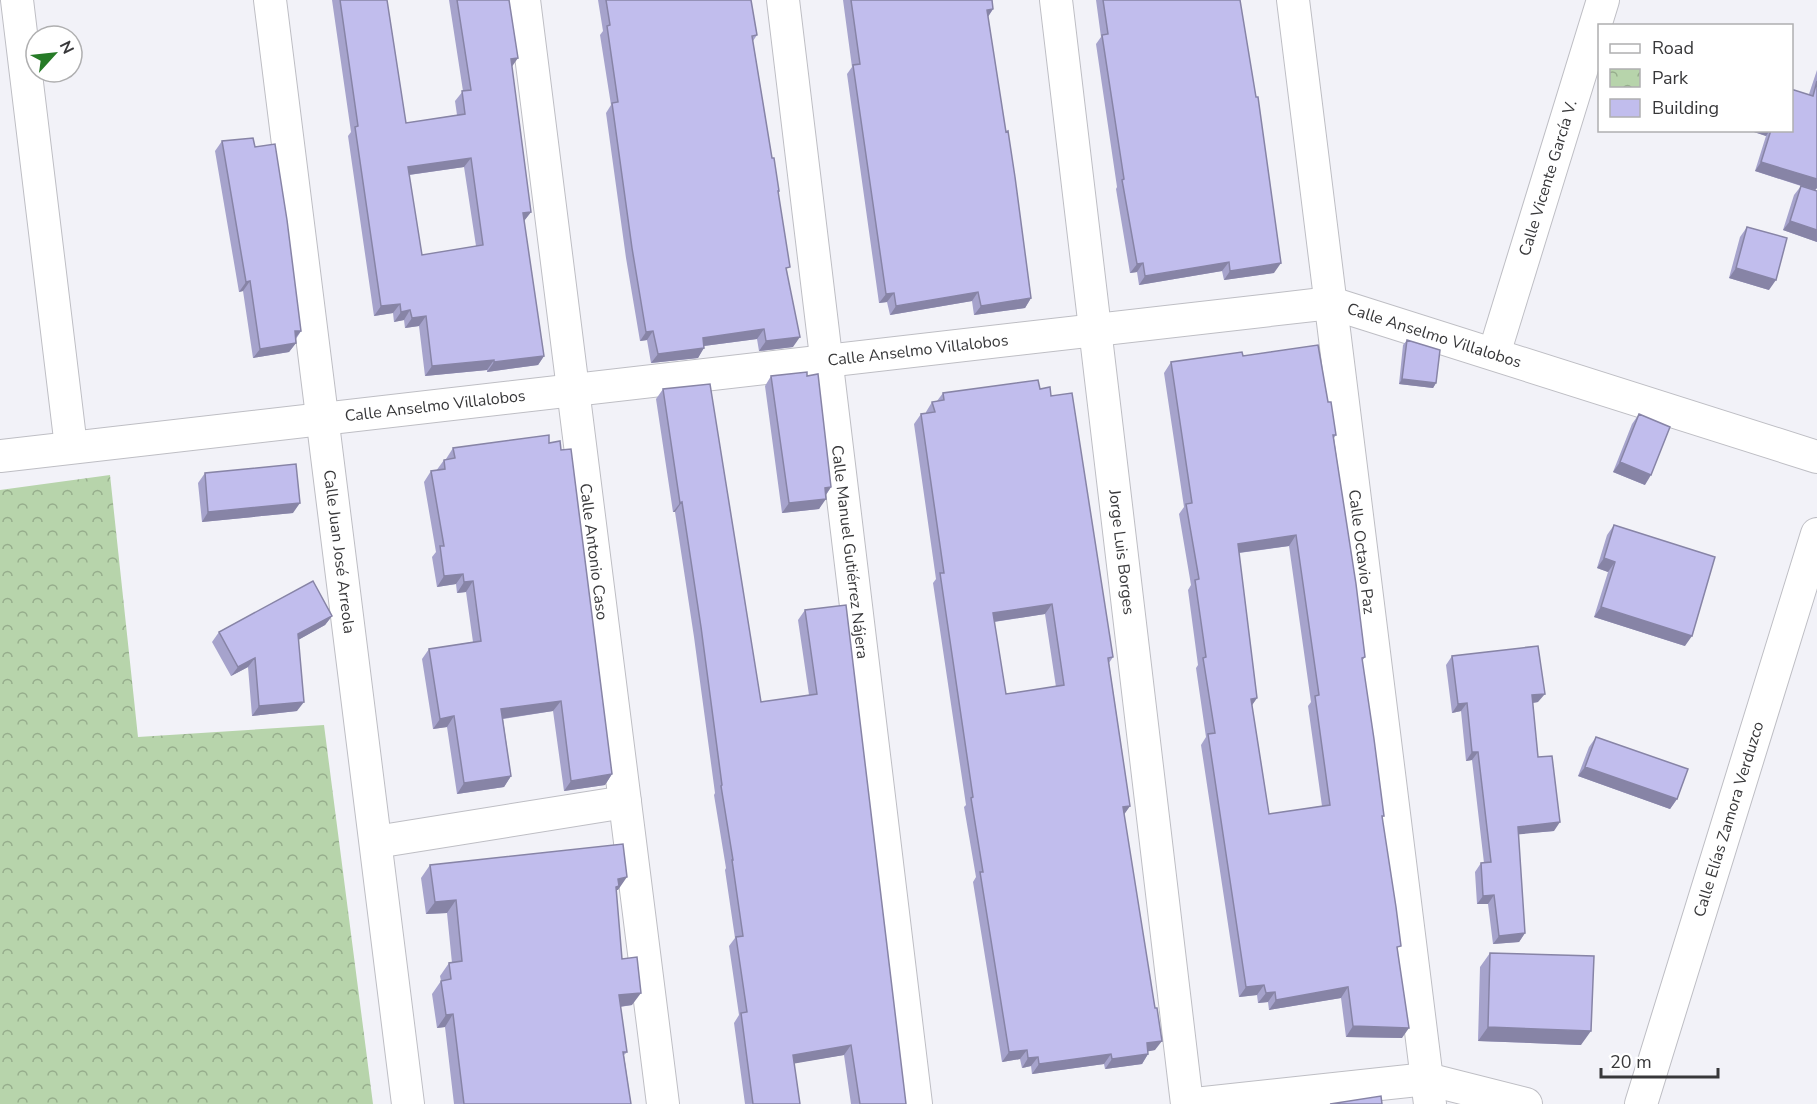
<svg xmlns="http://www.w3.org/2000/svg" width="1817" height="1104" font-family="'Nunito Sans',sans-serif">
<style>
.park{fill:url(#park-crowns)}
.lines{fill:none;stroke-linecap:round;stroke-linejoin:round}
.street-casing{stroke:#bebec4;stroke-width:34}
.street{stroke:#fff;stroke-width:32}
.wall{fill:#a6a3cc;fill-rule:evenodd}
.shaded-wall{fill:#8784a6}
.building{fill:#c1bded;stroke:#8784a6;stroke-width:1.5;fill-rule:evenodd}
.labels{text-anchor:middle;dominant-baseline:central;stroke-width:6;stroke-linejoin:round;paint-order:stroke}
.street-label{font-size:16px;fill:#38383a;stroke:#fff}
</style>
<defs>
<pattern id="park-crowns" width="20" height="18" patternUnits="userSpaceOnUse" patternTransform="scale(1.5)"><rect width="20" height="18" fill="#b7d4ab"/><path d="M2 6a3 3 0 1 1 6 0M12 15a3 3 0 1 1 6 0" fill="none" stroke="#96ad8c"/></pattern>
</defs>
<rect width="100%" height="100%" fill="#f2f2f8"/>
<path class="park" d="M110,475L138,737L324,725L373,1104H0V490Z"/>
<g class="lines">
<defs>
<g id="street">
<path d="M17,0L71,447"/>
<path id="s1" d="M270,0L408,1104"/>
<path id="s2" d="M524,0L663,1104"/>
<path id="s3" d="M783,0L916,1104"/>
<path id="s4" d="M1056,0L1187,1104"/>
<path id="s5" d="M1293,0L1430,1104"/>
<path id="s6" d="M1494,354L1603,0"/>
<path id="s7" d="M0,456L1331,303L1817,457"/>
<path d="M376,842L625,802"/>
<path d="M1195,1104L1427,1079L1526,1104"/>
<path id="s8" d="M1641,1104L1817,534"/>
</g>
</defs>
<use href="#street" class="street-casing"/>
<use href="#street" class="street"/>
</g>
<path class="wall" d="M332,0H387L406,123L457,115L455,101L463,91L449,0H509L512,68L531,212L524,221L544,356L538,365L487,372V370L425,376L419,326L405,328L404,320L394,322L393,313L374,316L348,136L351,132ZM464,167L476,246L422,255L409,175Z
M598,0H751L757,35L753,41L772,158L779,191L778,193L787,271L793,347L759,351L757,339L704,346L698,358L651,363L647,340L640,341L626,258L606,113L611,105L600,35L603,31Z
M843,0H992L993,9L988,17L1031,298L1025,308L974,315L972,301L890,315L887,302L879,303L847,74L852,67Z
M1096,0H1240L1274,273L1224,280L1222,271L1139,285L1137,272L1130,273L1116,189L1117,187L1096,44L1101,37Z
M1817,70V188L1815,190L1817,191V242L1783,230L1794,195L1801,186L1755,171L1766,136L1748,130H1791L1809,94Z
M222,141L255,147L301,331L296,339V343L289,352L253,358L243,291L239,292L215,151Z
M1747,227L1769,290L1729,278L1740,237Z
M1407,340L1436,383L1433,388L1399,384L1403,345Z
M1243,356L1328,402L1336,435L1334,438L1365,657L1362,661L1384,816L1382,818L1398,951L1402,1038L1346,1037L1341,998L1269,1010L1268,1002L1258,1003L1257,995L1239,997L1201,745L1206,737L1196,668L1198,665L1188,590L1191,585L1179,514L1184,507L1164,373L1171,362ZM1289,546L1311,702L1308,706L1322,806L1269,814L1252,705L1257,698L1239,553Z
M771,376L831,487L826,495L819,509L782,513L765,386Z
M663,389L761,702L809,695L798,620L805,610L906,1104H851L844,1055L794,1063L800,1104H745L734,1023L739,1015L729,946L735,938L725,870L726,868L714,795L715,793L694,637L675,512H673L656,399Z
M1040,389L1051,396L1113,657L1109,663L1130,806L1124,814L1155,1050L1148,1051V1054L1142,1064L1105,1069L1104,1064L1032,1074L1031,1066L1022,1068L1020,1059L1002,1062L973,882L976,877L964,807L966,805L933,583L936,579L914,424L921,414L926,413V412L932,402L937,401L943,393ZM1045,614L1056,687L1006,694L994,622Z
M1639,414L1645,485L1613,472L1632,424Z
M549,443L612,774L605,785L564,791L553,711L503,719L511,776L504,787L457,794L447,727L433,729L422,659L429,649L473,642L466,592L457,593L456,584L437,587L432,557L436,552L424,482L431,471H436L444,460L446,459L453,448Z
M205,473L293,513L202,522L198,483Z
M1614,525L1685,646L1594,617L1608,572L1597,568L1607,535Z
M332,616L325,625L298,640L297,711L252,716L248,667L231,676L212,642L219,632Z
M1452,656L1538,702L1532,703L1538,757L1554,831L1518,834L1525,933L1519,942L1493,944L1488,904H1477L1475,872L1481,863H1484L1472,760L1466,761L1461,711L1452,713L1446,665Z
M1596,737L1677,799L1670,809L1578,776L1589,747Z
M430,865L618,890H616L622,959L632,1005L620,1007L627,1052L624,1055L631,1104H454L445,1027L437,1028L432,994L441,981L440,976L449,963H452L447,913L426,914L421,878Z
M1490,953L1581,1045L1478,1041L1480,967Z"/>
<path class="shaded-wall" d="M993,9L987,18V10Z
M518,58L511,68V59Z
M1748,130H1770L1766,136Z
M471,158L464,167L401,176L408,167Z
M1761,162L1817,179V188L1815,190L1755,171Z
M531,212L524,221L523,213Z
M1790,221L1817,230V242L1783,230Z
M1229,262L1222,271L1139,285L1145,276Z
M1143,263L1137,272L1130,273L1137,264Z
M1281,263L1274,273L1224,280L1230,271Z
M1736,268L1776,280L1769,290L1729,278Z
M250,281L243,291L239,292L246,282Z
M978,292L972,301L890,315L896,306Z
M894,293L887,302L879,303L886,294Z
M1031,298L1025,308L974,315L981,306Z
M400,304L393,313L374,316L381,306Z
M410,310L404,320L394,322L401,312Z
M426,316L419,326L405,328L412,318Z
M764,329L757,339L696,347L703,338Z
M295,331H301L294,340Z
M653,331L647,340L640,341L646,332Z
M800,337L793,347L759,351L766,341Z
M296,343L289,352L253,358L260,349Z
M704,348L698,358L651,363L658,354Z
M544,356L538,365L487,372L494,362Z
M494,360L487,370L425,376L432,366Z
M1402,379L1436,383L1433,388L1399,384Z
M1620,462L1651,475L1645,485L1613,472Z
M831,487L825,496V488Z
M826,499L819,509L782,513L789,503Z
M682,502L675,512H673L680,503Z
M300,503L293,513L202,522L208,512Z
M1296,535L1289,546L1230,554L1238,544Z
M1604,558L1615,562L1608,572L1597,568Z
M463,574L456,584L437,587L444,576Z
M473,581L466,592L457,593L464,582Z
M1052,604L1045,614L986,623L993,613Z
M1601,607L1692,636L1685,646L1594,617Z
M332,616L325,625L291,644L298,634Z
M255,658L248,667L231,676L238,667Z
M1545,694L1538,702L1526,704L1532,695Z
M1257,698L1250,708L1251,699Z
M561,701L553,711L494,720L501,709Z
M304,702L297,711L252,716L259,706Z
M1467,703L1461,711L1452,713L1458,704Z
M454,716L447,727L433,729L440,719Z
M1472,752H1478L1472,760L1466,761Z
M1585,767L1677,799L1670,809L1578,776Z
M612,774L605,785L564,791L571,781Z
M511,776L504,787L457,794L464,783Z
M1130,806L1123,816V807Z
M1560,822L1554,831L1512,835L1518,827Z
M627,877L618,890H616L610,899L618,879Z
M1494,895L1488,904H1477L1483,896Z
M456,900L447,913L426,914L435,902Z
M1525,933L1519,942L1493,944L1499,936Z
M1264,985L1257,995L1239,997L1246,987Z
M1348,987L1341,998L1269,1010L1276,1000Z
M1275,992L1268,1002L1258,1003L1266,993Z
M641,993L632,1005L610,1008L619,995Z
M453,1014L445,1027L437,1028L446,1015Z
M1353,1026L1409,1028L1402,1038L1346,1037Z
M1488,1027L1591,1031L1581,1045L1478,1041Z
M1162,1041L1155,1050L1140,1053L1147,1043Z
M851,1045L844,1055L786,1065L793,1055Z
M1027,1050L1020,1059L1002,1062L1009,1052Z
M1111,1054L1104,1064L1032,1074L1039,1064Z
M1148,1054L1142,1064L1105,1069L1112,1059Z
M1038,1057L1031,1066L1022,1068L1028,1058Z"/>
<path class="building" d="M340,0H387L406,123L465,114L462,91L471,90L457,0H509L518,58L511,59L531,212L523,213L544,356L494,362V360L432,366L426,316L412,318L410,310L401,312L400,304L381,306L355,127L358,126ZM471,158L483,245L422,255L408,167Z
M606,0H751L757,35L752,36L772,158H774L779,191H778L790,267L786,268L800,337L766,341L764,329L703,338L704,348L658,354L653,331L646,332L632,248L612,103L618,102L607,26L610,25Z
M851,0H992L993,9L987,10L1006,132L1008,131L1015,177L1031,298L981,306L978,292L896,306L894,293L886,294L853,65L860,64Z
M1103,0H1240L1256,97H1258L1281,263L1230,271L1229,262L1145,276L1143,263L1137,264L1122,180L1124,179L1102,35L1108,34Z
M1817,81V179L1761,162L1771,130H1791V89L1813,96Z
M253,138L255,147L275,144L287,220L301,331H295L296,343L260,349L250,281L246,282L222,141Z
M1801,186L1817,191V230L1790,221Z
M1747,227L1787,238L1776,280L1736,268Z
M1407,340L1440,350L1436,383L1402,379Z
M1318,345L1328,402H1331L1336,435H1333L1356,584L1365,657L1362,658L1374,739L1384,816H1382L1396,907L1401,946L1397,947L1409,1028L1353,1026L1348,987L1276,1000L1275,992L1266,993L1264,985L1246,987L1208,734L1215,733L1203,658L1206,657L1195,580L1199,579L1186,504L1192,503L1171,362L1242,352L1243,356ZM1296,535L1319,695L1315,696L1330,805L1269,814L1251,699L1257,698L1238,544Z
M807,372V376L818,374L831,487L825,488L826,499L789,503L771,376Z
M1038,380L1040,389L1050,387L1051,396L1072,393L1113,657L1108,658L1130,806L1123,807L1155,1008H1157L1162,1041L1147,1043L1148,1054L1112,1059L1111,1054L1039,1064L1038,1057L1028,1058L1027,1050L1009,1052L980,872H983L971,798L973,797L940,573H944L921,414L935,412L932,402L944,400L943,393ZM1052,604L1064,685L1006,694L993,613Z
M710,384L761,702L817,694L805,610L846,605L906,1104H860L851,1045L793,1055L800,1104H753L741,1013L747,1012L736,937L743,936L732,860H733L721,786L722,785L701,627L682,502L680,503L663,389Z
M1639,414L1670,427L1651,475L1620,462Z
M549,435V443L560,441L561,450L571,449L612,774L571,781L561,701L501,709L511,776L464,783L454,716L440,719L429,649L481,641L473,581L464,582L463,574L444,576L440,546H444L431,471L445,469L444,460L455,458L453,448Z
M296,464L300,503L208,512L205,473Z
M1614,525L1715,557L1692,636L1601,607L1615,562L1604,558Z
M313,581L332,616L298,634L304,702L259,706L255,658L238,667L219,632Z
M1538,646L1545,694L1532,695L1538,757L1552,756L1560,822L1518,827L1525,933L1499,936L1494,895L1483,896L1481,863L1491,862L1478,752H1472L1467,703L1458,704L1452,656Z
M1596,737L1688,769L1677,799L1585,767Z
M623,844L627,877L618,879L619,886L616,887L622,959L637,957L641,993L619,995L627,1052H623L631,1104H464L453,1014L446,1015L441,981L451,979L449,963L462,961L456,900L435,902L430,865Z
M1490,953L1594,956L1591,1031L1488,1027Z
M1381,1096L1382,1104H1330Z"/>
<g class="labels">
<g class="street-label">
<text stroke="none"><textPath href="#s6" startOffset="184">Calle Vicente García V.</textPath></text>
<text stroke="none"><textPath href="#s7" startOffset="1448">Calle Anselmo Villalobos</textPath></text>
<text stroke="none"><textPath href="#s7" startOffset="924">Calle Anselmo Villalobos</textPath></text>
<text stroke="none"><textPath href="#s7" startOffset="438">Calle Anselmo Villalobos</textPath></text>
<text stroke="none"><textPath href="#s1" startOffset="556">Calle Juan José Arreola</textPath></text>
<text stroke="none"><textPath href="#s2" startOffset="556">Calle Antonio Caso</textPath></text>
<text stroke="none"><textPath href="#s3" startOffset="556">Calle Manuel Gutiérrez Nájera</textPath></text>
<text stroke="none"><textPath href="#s4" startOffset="556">Jorge Luis Borges</textPath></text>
<text stroke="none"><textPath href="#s5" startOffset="556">Calle Octavio Paz</textPath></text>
<text stroke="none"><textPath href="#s8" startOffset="298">Calle Elías Zamora Verduzco</textPath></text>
</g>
</g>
<rect x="1598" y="24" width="195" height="108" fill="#ffffff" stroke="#afafb0" stroke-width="1.5"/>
<rect x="1610" y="44" width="30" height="9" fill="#ffffff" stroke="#afafb0" stroke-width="1.5"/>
<text x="1652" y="54" font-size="18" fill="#38383a">Road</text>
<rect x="1610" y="69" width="30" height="18" fill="url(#park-crowns)" stroke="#afafb0" stroke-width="1.5"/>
<text x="1652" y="84" font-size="18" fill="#38383a">Park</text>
<rect x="1610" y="99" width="30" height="18" fill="#c1bded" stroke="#afafb0" stroke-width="1.5"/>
<text x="1652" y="114" font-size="18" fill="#38383a">Building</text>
<g transform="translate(54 54) rotate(63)"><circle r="28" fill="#ffffff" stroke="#afafb0" stroke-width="1.5"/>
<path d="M0-4.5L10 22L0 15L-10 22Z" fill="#267b27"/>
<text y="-9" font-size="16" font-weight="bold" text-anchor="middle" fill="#38383a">N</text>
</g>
<path d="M1601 1068v9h117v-9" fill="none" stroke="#38383a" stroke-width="3"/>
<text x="1610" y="1068" font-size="18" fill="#38383a" stroke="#ffffff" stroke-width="4.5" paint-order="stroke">20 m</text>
</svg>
